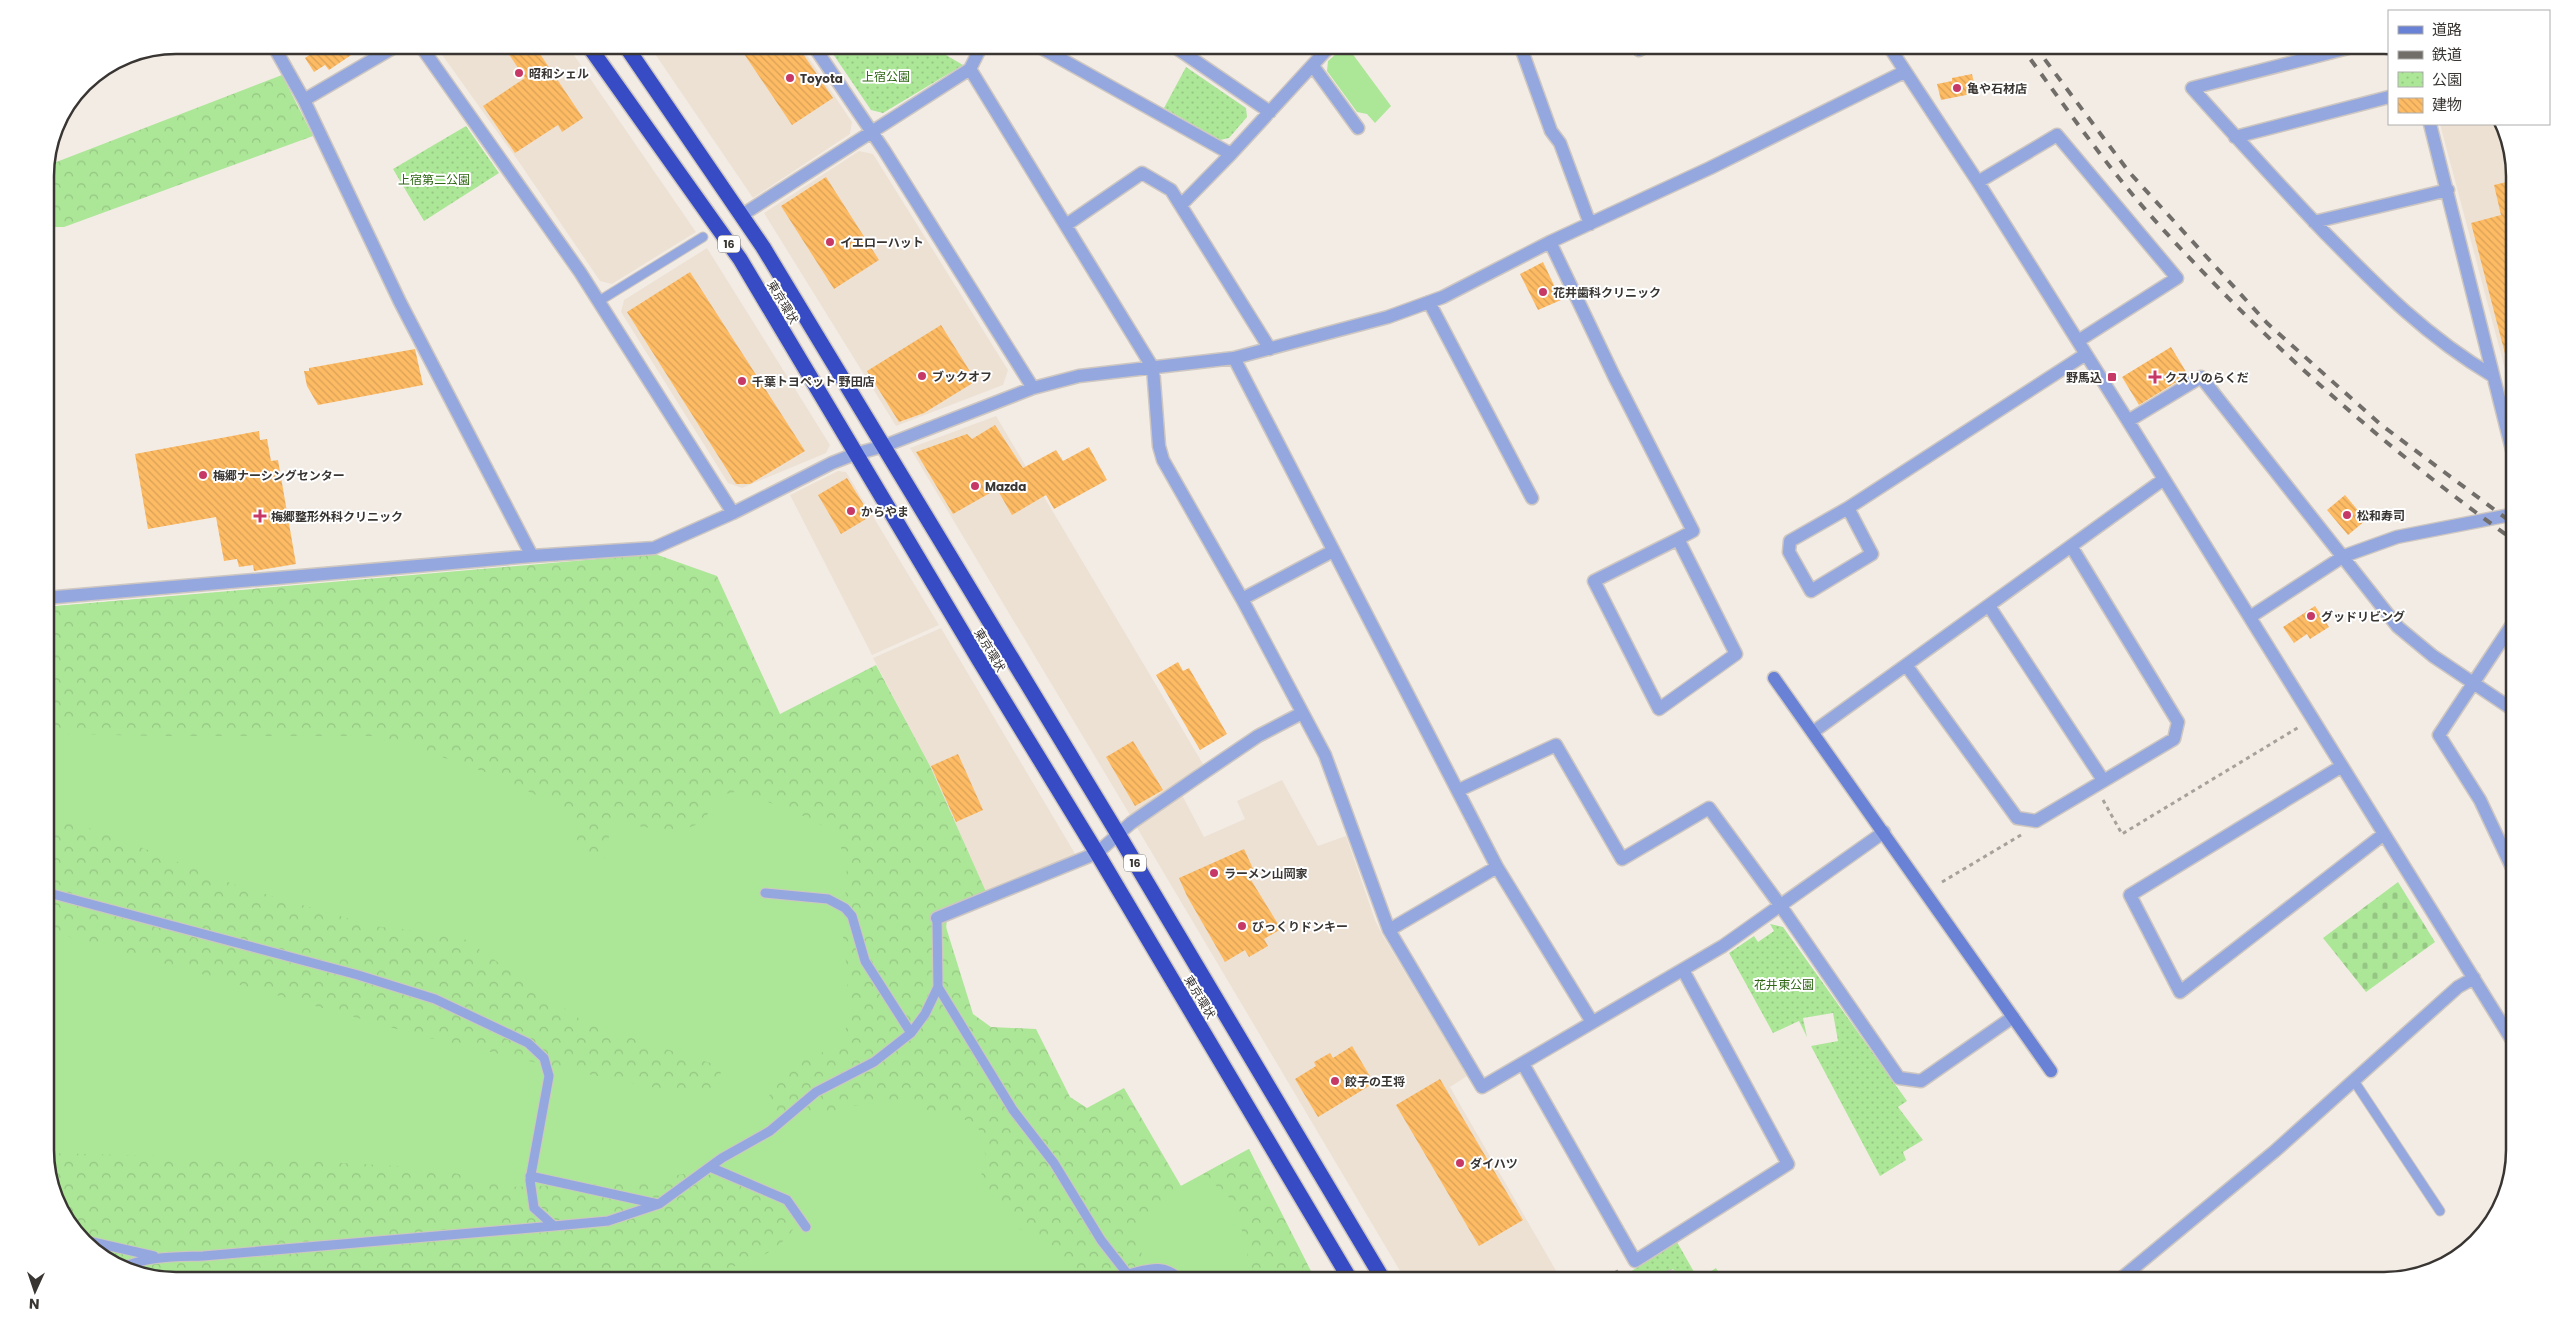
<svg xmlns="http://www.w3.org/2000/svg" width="2560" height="1326" font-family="Poppins,'Noto Sans JP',sans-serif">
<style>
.built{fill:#ede1d3}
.grass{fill:#ace697}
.forest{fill:url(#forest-crowns)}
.cemetery{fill:url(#cemetery-stones)}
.park{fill:url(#park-dots)}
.building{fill:url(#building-back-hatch)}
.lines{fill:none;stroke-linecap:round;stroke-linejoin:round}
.lane-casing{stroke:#cec7c1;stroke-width:11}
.street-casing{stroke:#cec7c1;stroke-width:15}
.secondary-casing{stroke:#cec7c1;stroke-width:15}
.highway-casing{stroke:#cec7c1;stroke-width:18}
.path{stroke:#a6a19b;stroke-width:3;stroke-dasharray:4 4;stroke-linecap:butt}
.lane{stroke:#94a7df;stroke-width:9}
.street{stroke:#94a7df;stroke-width:12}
.secondary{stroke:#6a82d5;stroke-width:12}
.highway{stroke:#364bc4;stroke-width:15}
.rail{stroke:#716d69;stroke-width:4;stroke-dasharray:9 9;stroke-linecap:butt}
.poi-dot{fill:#c63866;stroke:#fff;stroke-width:2}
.labels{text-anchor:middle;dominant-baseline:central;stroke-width:4;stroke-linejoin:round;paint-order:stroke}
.shield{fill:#fff;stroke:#747270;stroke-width:1}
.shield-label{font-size:11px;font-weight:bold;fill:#383532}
.poi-label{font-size:12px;font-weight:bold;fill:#383532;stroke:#fff;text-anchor:start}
.park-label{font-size:12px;fill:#2f6715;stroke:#fff}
.street-label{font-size:12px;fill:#383532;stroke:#fff}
.rim{fill:none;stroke:#383532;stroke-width:2.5}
</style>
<defs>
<pattern id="forest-crowns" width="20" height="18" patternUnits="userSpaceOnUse" patternTransform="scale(1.25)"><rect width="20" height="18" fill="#ace697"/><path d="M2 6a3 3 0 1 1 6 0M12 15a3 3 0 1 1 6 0" fill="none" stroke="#95c683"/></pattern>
<pattern id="cemetery-stones" width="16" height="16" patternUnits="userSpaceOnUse" patternTransform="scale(1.25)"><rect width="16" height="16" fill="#ace697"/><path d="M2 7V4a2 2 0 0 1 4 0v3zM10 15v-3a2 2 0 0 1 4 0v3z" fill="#95c683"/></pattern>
<pattern id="park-dots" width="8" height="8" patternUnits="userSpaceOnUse" patternTransform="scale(1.25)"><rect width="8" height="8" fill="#ace697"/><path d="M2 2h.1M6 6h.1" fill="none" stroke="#95c683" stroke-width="1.8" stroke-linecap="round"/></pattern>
<pattern id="building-back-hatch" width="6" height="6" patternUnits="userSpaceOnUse" patternTransform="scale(1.25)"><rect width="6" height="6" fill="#fdbb64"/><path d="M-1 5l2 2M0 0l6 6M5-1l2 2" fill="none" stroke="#daa157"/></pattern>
</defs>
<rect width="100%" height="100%" fill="#f3ece5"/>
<path class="built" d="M439,45H567L696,232L612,284L600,281L521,165L438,49Z
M649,45H800L852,122L850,134L753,198Z
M2440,124H2500L2515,167V407Z
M859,151L873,154L1008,370L1003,385L896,426L764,213Z
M707,248L830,445L826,453L742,488L728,483L621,312L624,300Z
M996,416L1203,764L1130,815L910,448Z
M838,471L846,472L939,625L872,655L790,495Z
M941,628L1077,857L987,894L930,766L873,658Z
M1282,780L1318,846L1346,836L1375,920L1383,936L1467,1076L1450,1087L1562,1281H1406L1136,826L1182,795L1204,837L1245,819L1237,801Z"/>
<path class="grass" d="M1346,45L1391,106L1375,123L1367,114L1357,112L1327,71L1328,61Z
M541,565L947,917L942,983L1129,1214L1249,1149L1309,1281H176L118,1267L67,1223L45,1159V607Z"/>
<path class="forest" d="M282,75L313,136L64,227H45L46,166Z
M655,554L717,576L780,714L876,665L930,766L987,894L941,911L973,1014L991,1027L1036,1029L1070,1097L1087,1108L1124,1088L1181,1186L1135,1225L1148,1281H1065L1061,1252L1043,1239L1019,1229L980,1180L986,1157L977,1123L886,1099L809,1116L776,1115L766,1113C767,1088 784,1072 801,1056H815L839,1044L849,1021L847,969L843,941L847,864L835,832L795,812L739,791L717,796C713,803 710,810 706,817C688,840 636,825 611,821L606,858L586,860L574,832L571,811L488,773L381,736H156L67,734L45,730V607Z
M45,816L100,831L238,886L374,926L460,936L587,1024L720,1066L721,1078L711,1088L685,1094L568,1070L425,1037L45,930Z
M1249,1149L1316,1281H1252L1245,1240L1232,1200L1203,1174Z
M45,1153L251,1158L435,1168L509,1187L632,1183L684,1174L720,1175L785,1202L797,1223C766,1280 671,1275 614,1278L606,1281H176L118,1267L67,1223L45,1159Z"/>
<path class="cemetery" d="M2398,882L2435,942L2366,992L2323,938Z"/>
<path class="park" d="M840,45H929L963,65L883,113L871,110L831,51Z
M1186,67L1246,108L1247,117L1229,138L1220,140L1164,108Z
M466,126L499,173L424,221L393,169Z
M1770,924L1783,927L1907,1101L1898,1107L1923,1140L1903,1152L1906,1160L1880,1176L1811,1046L1838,1041L1833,1013L1803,1018L1807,1037L1799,1021L1773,1033L1729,953L1754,936L1758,942L1774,931Z
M1677,1242L1698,1279L1716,1268L1724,1281H1680L1673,1269L1654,1281H1616Z"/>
<path class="building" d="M324,45H366L329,70L325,65L314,72L305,58Z
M519,45H534L583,118L562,132L558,125L515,153L483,106L525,78L508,53Z
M738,45H797L833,98L792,125Z
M1972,74L1976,93L1941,100L1937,84L1952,81V78Z
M826,177L879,260L834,289L781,206Z
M2515,180V368L2509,369L2471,223L2501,215L2494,185Z
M1543,262L1561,300L1538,310L1520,274Z
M690,272L805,451L750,484H736L627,312Z
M941,325L976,381L924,413L899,422L867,371Z
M2171,347L2188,375L2139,405L2122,377Z
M415,349L423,385L318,405L307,386L304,371H309V368Z
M995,425L1023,468L1056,450L1063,461L1089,447L1107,480L1054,509L1046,495L1012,515L997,489L953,514L916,452L967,434L972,439Z
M259,431L260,440L267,439L271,461L278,460L296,564L254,571L253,565L239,567L237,559L224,561L216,517L148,529L135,454Z
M847,478L871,516L841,534L818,495Z
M2345,495L2366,520L2348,535L2327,510Z
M2315,606L2329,627L2310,639L2307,634L2294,643L2283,627Z
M1178,662L1183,671L1189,668L1227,734L1200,750L1156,675Z
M1133,741L1163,790L1135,806L1106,757Z
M958,754L983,810L956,822L931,766Z
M1244,849L1255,873L1248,875L1281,929L1264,939L1268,946L1249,957L1245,950L1225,962L1187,896L1179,878Z
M1352,1046L1374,1083L1318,1117L1295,1079L1316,1066L1314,1062L1330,1053L1333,1058Z
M1440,1079L1523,1220L1479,1246L1396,1105Z"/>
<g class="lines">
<defs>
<path id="lane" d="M599,301L703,237
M45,892L358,975L435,999L528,1043L544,1058L549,1076L530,1180L534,1208L554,1226L608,1221L659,1204L722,1158L770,1131L816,1092L874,1062L911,1033L925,1014L938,987
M765,893L828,899L845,908L852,916L865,961L911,1033
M937,918L938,987L1013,1110L1054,1163L1101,1240L1133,1281
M2354,1081L2440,1211
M710,1167L787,1200L806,1227
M530,1176L658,1204
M88,1241L154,1256
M121,1268C147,1256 176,1257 203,1256L554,1226
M1127,1274C1150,1269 1165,1262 1182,1281"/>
<path id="street" d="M273,45L304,100L400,302L532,556
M420,45L580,272L733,513
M813,45L884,150L1033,388
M1036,45L1231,154
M1172,45L1270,112
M1520,45L1551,131L1560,143L1590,224
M1636,45L1639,50L1649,45
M1888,45L1978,182L2128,421L2515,1045
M2360,45L2192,88C2236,137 2280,186 2326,234C2379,288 2427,337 2493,376
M1313,66L1358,128
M970,69L1153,368L1159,446L1163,460L1242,599L1325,755L1389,930L1482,1087L1723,946L1884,832
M304,100L398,45
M2430,124L2515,462
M2235,137L2389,97
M1978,182L2057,135L2177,278L2078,341
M1181,205L1231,154L1331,45
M742,215L970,69L982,45
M2314,222L2448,190
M1066,225L1142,173L1171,190L1270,349
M1550,242L1614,376L1693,531L1678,539
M1429,302L1532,498
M1234,358L1497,867L1592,1022
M2128,421L2201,377L2398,627L2433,656L2515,711
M1848,508L1872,554L1811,591L1789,552L1790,541L1848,508L2086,354
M1678,539L1736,654L1659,709L1594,581Z
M45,598L532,556L654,548L733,513L832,463L855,454L884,446L1033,388L1079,376L1234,358L1388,317L1443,297L1550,242L1710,168L1904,72
M1242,599L1333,551
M1989,606L2103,780
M2250,617L2344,556L2397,537L2515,514
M2515,620L2439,735L2480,800L2515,874
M1906,665L2017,818L2036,821L2174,739L2178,722L2071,546
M1813,732L2164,479
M2342,766L2130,895L2180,992L2384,834
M1459,790L1556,745L1622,859L1709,808L1780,905L1899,1078L1921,1081L2013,1017
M937,918L1097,853L1131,823L1196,778L1258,736L1302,713
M1389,930L1497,867
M1523,1064L1635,1261L1788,1164L1683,970
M1665,1281L1671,1277L1673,1281
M2118,1281L2275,1151L2458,987L2474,978"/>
<path id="secondary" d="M1774,678L2051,1071"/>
<path id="highway" d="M588,45L740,259L979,660L1097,853L1351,1281
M625,45L763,247L1118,834L1384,1281"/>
</defs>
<use href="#lane" class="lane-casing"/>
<use href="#street" class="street-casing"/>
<use href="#secondary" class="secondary-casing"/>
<use href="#highway" class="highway-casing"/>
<path class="path" d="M2103,800L2122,834L2299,727
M1942,882L2021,835
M1601,1281L1621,1269
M1634,1281L1640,1277
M1708,1281L1713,1278L1716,1281"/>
<use href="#lane" class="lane"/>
<use href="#street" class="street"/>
<use href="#secondary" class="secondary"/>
<use href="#highway" class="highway"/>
<path class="rail" d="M2020,45C2065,106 2108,169 2159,225C2266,343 2385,448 2515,541
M2034,45L2129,172L2267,323L2380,424L2515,525"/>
</g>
<g class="poi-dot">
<circle cx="519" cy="73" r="5"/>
<circle cx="790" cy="78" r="5"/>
<circle cx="1957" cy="88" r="5"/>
<circle cx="830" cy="242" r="5"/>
<circle cx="1543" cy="292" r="5"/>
<circle cx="922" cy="376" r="5"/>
<rect x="2107" y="372" width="10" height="10" rx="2.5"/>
<path d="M2152.5 369.5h5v5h5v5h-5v5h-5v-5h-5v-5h5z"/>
<circle cx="742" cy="381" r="5"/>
<circle cx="203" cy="475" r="5"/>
<circle cx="975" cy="486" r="5"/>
<circle cx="851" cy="511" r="5"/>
<circle cx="2347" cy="515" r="5"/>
<path d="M257.5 508.5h5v5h5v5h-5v5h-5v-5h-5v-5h5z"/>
<circle cx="2311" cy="616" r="5"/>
<circle cx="1214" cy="873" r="5"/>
<circle cx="1242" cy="926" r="5"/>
<circle cx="1335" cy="1081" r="5"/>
<circle cx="1460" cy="1163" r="5"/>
</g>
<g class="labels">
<g class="shield">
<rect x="718" y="235.5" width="22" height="17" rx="4"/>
<rect x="1124" y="854.5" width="22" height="17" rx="4"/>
</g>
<g class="shield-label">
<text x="729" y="244">16</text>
<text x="1135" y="863">16</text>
</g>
<g class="poi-label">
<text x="529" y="73">昭和シェル</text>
<text x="800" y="78">Toyota</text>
<text x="1967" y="88">亀や石材店</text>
<text x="840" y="242">イエローハット</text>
<text x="1553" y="292">花井歯科クリニック</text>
<text x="932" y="376">ブックオフ</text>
<text x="2102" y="377" text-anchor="end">野馬込</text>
<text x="2165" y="377">クスリのらくだ</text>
<text x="752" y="381">千葉トヨペット 野田店</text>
<text x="213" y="475">梅郷ナーシングセンター</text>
<text x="985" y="486">Mazda</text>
<text x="861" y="511">からやま</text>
<text x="2357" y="515">松和寿司</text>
<text x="271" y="516">梅郷整形外科クリニック</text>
<text x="2321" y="616">グッドリビング</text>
<text x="1224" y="873">ラーメン山岡家</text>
<text x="1252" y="926">びっくりドンキー</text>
<text x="1345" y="1081">餃子の王将</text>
<text x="1470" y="1163">ダイハツ</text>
</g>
<g class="park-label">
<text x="886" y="76">上宿公園</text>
<text x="434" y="179">上宿第二公園</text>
<text x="1784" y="984">花井東公園</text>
</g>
<g class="street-label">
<text transform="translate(783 302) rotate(59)">東京環状</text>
<text transform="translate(990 650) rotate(59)">東京環状</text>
<text transform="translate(1200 997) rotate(59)">東京環状</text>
</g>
</g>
<path d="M0 0H2560V1326H0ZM176 54H2384A122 122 0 0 1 2506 176V1150A122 122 0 0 1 2384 1272H176A122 122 0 0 1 54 1150V176A122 122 0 0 1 176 54Z" fill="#fff" fill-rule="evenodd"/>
<path class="rim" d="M176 54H2384A122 122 0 0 1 2506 176V1150A122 122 0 0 1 2384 1272H176A122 122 0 0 1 54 1150V176A122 122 0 0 1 176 54Z"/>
<rect x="2388" y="10" width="162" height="115" fill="#ffffff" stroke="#afaead"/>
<rect x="2398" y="26" width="25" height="8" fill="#6a82d5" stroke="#afaead"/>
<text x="2432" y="35" font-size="15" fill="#383532">道路</text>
<rect x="2398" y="51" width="25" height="8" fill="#716d69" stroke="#afaead"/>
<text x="2432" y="60" font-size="15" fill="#383532">鉄道</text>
<rect x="2398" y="72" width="25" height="15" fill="url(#park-dots)" stroke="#afaead"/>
<text x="2432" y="85" font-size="15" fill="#383532">公園</text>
<rect x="2398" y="98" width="25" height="15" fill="url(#building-back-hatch)" stroke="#afaead"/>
<text x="2432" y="110" font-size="15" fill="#383532">建物</text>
<g transform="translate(35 1291) rotate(183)" stroke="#ffffff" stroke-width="4" paint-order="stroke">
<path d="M0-4L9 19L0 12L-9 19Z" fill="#383532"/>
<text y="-8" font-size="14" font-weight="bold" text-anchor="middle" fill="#383532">N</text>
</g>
</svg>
